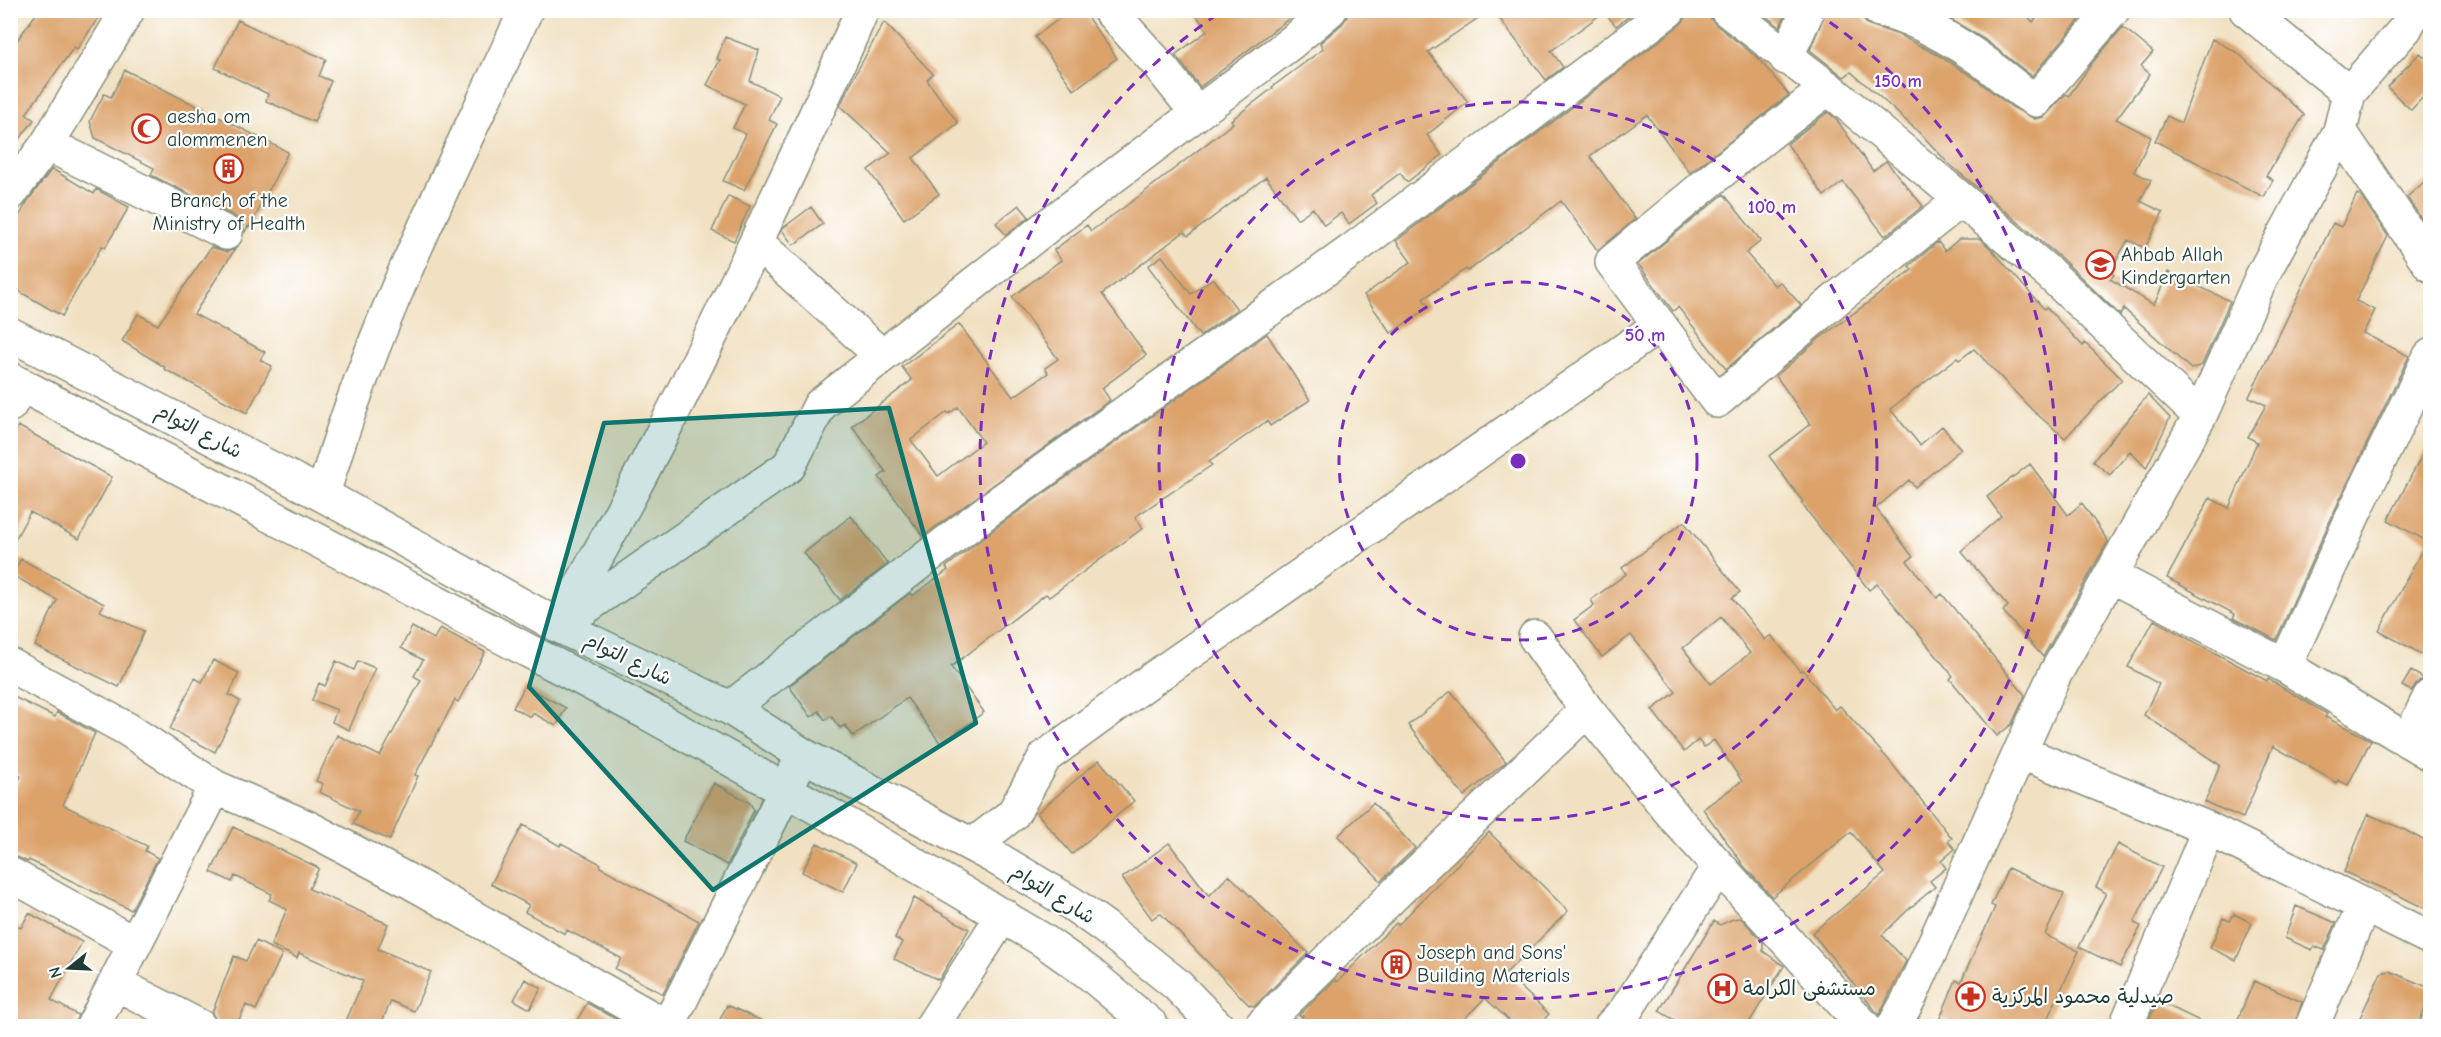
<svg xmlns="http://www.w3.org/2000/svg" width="2441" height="1037" font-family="'Comic Neue','Playpen Sans Arabic',sans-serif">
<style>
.building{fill:#dca26b;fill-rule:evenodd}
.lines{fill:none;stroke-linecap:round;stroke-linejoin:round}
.minor-casing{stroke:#888f7b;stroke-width:36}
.major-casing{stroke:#888f7b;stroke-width:36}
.minor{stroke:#fff;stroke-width:33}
.major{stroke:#fff;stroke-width:33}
.marked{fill:#0f766e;fill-opacity:0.2;stroke:#0f766e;stroke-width:4.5;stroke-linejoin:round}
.ring{fill:none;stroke:#7b2cbf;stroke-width:3;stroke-dasharray:10 8}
.labels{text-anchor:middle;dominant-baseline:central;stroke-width:4.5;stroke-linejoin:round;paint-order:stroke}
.poi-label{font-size:20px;fill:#1f3d34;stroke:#fff;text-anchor:start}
.street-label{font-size:20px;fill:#1f3d34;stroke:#fff}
.centre{fill:#7b2cbf;stroke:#fff;stroke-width:3}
.ring-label{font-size:18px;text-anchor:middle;font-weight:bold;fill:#7b2cbf;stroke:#fff;stroke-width:4.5;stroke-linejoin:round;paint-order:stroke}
</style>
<rect width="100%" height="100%" fill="#fff"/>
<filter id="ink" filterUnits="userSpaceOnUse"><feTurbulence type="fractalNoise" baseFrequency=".0167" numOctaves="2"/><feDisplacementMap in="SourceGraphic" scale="12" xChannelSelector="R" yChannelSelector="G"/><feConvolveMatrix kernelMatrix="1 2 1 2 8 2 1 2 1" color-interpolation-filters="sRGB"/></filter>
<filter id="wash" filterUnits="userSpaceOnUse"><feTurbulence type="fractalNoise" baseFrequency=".008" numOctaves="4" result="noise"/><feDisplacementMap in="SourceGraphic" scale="24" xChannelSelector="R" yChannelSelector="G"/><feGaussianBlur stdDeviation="1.35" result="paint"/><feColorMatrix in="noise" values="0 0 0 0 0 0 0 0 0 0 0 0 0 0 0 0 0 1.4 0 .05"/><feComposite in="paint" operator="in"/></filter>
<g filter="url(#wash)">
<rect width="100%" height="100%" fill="#f1e1c2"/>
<g id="blocks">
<path class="building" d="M39,10H104L77,49L74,47L26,114L34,120L10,152V50Z
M1071,10H1082L1117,58L1074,90L1035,37Z
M1193,10H1300L1200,87L1175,55L1207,31Z
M1348,10H1490L1428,52L1468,102L1427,135L1442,155L1407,182L1400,173L1371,195L1377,203L1349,224L1341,213L1324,225L1313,208L1297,219L1266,177L1188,236L1184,232L1102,294L1146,355L1102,388L1110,400L923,536L879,477L886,472L852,426L912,380L902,367L959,324L1013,397L1048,373L1045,368L1058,359L1012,297L1061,260L1054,250L1087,225L1091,231L1138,197L1233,123L1231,120L1273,88L1272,87L1323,49L1320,43L1342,24L1347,17ZM958,407L983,442L938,476L911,440L947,412L949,414Z
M1493,10H1637L1616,26L1604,12L1551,51L1563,67L1546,80Z
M1687,10H1709L1710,18L1715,24L1758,58L1789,95L1690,173L1647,115L1590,156L1635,219L1598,251L1561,201L1468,271L1466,269L1423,299L1429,307L1391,333L1364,295L1411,262L1396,241L1680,25L1686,18Z
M1758,10H1787L1780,27Z
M1826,10H1861V16L1867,24L1899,35L1938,55L1973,77L2012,107L2035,119L2044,117L2066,94L2069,96L2092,63L2123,27L2153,52L2141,66L2150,74L2116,119L2151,137L2134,172L2151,180L2140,201L2163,212L2145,248L2128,240L2110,271L2114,275L2110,279L2154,305L2168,272L2230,301L2202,365L2191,369L2124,309L2120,315L2062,259L1948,163L1921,134L1881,98L1851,72L1844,77L1810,50Z
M1935,10H2022L2033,22L2042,10H2088L2032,76L1984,39Z
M238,20L289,45L290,44L326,59L319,76L331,81L314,122L266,101L268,94L215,68Z
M884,22L933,74L927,80L958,123L913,158L939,194L904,219L868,170L891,153L840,106L854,77Z
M725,37L759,50L750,81L780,96L769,120L777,124L744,190L723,181L746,134L733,128L745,104L707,85L720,60L717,59Z
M2212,39L2238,53L2304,115L2266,176L2273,180L2264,197L2155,141L2167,116L2181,123Z
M2420,53L2430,63V90L2411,110L2387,87Z
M125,70L288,152L250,227L248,226L245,232L242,223L234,216L151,175L154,168L95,138L90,121L104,94L111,97Z
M1828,112L1836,119L1873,171L1886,161L1923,206L1885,236L1843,182L1824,196L1787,144Z
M52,169L94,194L96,189L129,207L105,248L102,246L62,316L10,286V232L29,199Z
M2430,177V232L2407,197Z
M1724,194L1761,241L1746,253L1775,286L1780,282L1801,305L1726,369L1678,307L1673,311L1638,264Z
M2357,194L2361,196L2388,236L2356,301L2375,310L2363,333L2409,356L2339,501L2276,640L2233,618L2235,614L2167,578L2210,498L2229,508L2257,442L2248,437L2266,405L2249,397L2333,223L2341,227Z
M728,196L750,206L734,241L712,231Z
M1019,205L1029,217L1006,235L996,223Z
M811,207L823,224L793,245L782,230L783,228Z
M1959,239H1980L1992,250L2044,309L2046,307L2083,346L2085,343L2122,379L2065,438L2032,410L1974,349L1959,360L1957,358L1890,409L1920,445L1942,426L1961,449L1915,487L1909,480L1876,508L1913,557L1907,561L1937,598L1942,594L2025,695L2012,724L1997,736L1950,679L1953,676L1877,584L1869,590L1801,503L1803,502L1769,456L1810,424L1776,376L1820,338L1912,270L1909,266L1938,242L1945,251Z
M211,247L227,252L235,249L194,314L265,352L260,360L272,366L247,413L164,369L165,367L122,341L138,314L158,325Z
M1162,256L1191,294L1213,278L1237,309L1200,336L1148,266Z
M1267,334L1310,400L1270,426L1267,421L1209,462L1212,465L1135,517L1143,528L1049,597L1046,594L951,667L984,712L941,744L907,698L853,736L845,725L840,728L831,716L825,720L819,711L811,717L789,686L910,593L912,596L948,570L946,567L1001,524Z
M2148,395L2170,418L2146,468L2130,451L2110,475L2093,461Z
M18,426L112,477L79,539L30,512L10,549V441Z
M2430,440V646L2425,656L2379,631L2427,541L2388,520Z
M2030,464L2068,515L2082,503L2108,541L2043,657L2003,611L2008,606L1961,551L2001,516L1987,497Z
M851,516L888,564L840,600L804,553Z
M1684,522L1740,592L1732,598L1765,640L1771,635L1800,671L1802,669L1835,710L1840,706L1888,759L1952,838L1948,841L1955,849L1941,861L1946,868L1930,881L1935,887L1910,908L1882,935L1906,961L1879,1015L1812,933L1885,873L1851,832L1772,897L1744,866L1703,809L1742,781L1714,740L1704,747L1698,740L1684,752L1652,710L1676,692L1631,635L1602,657L1574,620L1594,605L1591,600L1626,574L1622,568ZM1721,617L1750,653L1711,684L1683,648Z
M21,559L104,604L100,611L144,631L119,687L35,646L57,600L12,575Z
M2154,620L2267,681L2268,679L2327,714L2325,717L2371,740L2348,785L2338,780L2337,783L2273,746L2243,818L2205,802L2220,765L2144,715L2159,684L2128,667Z
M412,627L434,639L440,628L485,652L458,702L455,700L415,775L418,776L390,840L353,824L359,811L319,792L323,784L316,781L337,735L380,756L421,680L414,676L423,660L401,648Z
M213,660L239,673L229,695L240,701L215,752L170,729L195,678L202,682Z
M336,661L354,670L358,661L375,668L349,730L332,722L337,710L312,700L319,683L325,686Z
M2411,671L2425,679L2419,681L2411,691L2402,686Z
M525,686L566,708L556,726L533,713L531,717L513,708Z
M1451,691L1506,762L1464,796L1408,725Z
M10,695L55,717L57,712L95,733L63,805L147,846L145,851L158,858L131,910L29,860L28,862L10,854V798L21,776L10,771Z
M1099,760L1134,801L1072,854L1037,813Z
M714,783L750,803L754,810L727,865L683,841Z
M1373,803L1415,848L1381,881L1338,836Z
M2368,814L2405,830L2430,844V911L2398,895L2344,872Z
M523,825L560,846L561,843L601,864L600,867L699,921L663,994L615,969L621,958L567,930L565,934L525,912L529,905L491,884Z
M233,827L319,868L309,889L388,924L378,949L431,972L414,1011L391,1001L380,1026H344L363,981L299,953L297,958L271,945L287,909L269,900L272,894L235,876L232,882L211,872Z
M1489,832L1568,911L1506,973L1549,1014L1538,1026H1515L1485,998L1457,1026H1293L1303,1016L1299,1015L1335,980L1337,982L1396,923L1398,925Z
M817,843L857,863L843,892L802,872Z
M1169,843L1209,896L1229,875L1308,953L1255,1006L1249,1005L1160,913L1152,919L1122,878Z
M2118,844L2162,867L2134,923L2141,926L2120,967L2079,947L2106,893L2096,887Z
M2008,868L2064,894L2045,935L2079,951L2044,1026H1960L1940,1018L1956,980L1961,982L1995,907L1991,905Z
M914,898L969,929L939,980L894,959L902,942L895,938Z
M2296,906L2336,923L2324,950L2314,946L2312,950L2285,938Z
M29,913L82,942L51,1000L78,1015L74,1026H10V922L21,928Z
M2234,914L2252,923L2236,960L2210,948L2223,918L2230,921Z
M1741,918L1763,942V951L1784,966L1747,1026H1685L1659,1011L1714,921L1720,925L1733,919Z
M256,941L282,954L256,1010L246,1005L236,1026H228L217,1022L212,1013L234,956L246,961Z
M2389,971L2430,988V996L2418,1026H2356L2381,973Z
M525,979L541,988L530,1009L514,1000Z
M2254,981L2302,1002L2294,1026H2235Z
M2158,1001L2210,1026H2146Z
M587,1003L629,1026H574Z
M727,1005L773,1026H717Z"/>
</g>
</g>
<g filter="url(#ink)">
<use href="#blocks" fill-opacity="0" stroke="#888f7b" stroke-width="1.5"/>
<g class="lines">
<defs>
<path id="minor" d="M1109,10L1157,63L1197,113
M1727,10L1828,88L2049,273L2200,416
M1879,10C1911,15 1958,43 1984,62C2002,75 2016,90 2036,100L2113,10
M2246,10L2349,93
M1786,58L1808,10
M1828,88L1739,157L1612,262L1717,401L1840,296L1961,200
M2340,131L2430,265
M47,144L226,233
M10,194L47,144L128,10
M756,242L882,356
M2430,356L2356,509L2285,666L2430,754
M10,405L21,385
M323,495C370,327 453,169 526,10
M2111,576L2285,666
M562,619C633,495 695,371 756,242C792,165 829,89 862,10
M559,626L789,466L820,405L1055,220L1292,42L1330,10
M1535,637L1587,710L1677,820L1864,1026
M10,665L127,729L215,787L309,828L409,881L666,1026
M730,708L990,509L1351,251L1669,10
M2408,741L2430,696
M2020,752L2209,829L2430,938
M973,845L1013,814L1045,757L1155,677L1660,325
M10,874L135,944
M115,983L199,1026
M93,1026L215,787
M668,1026L803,755
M932,1026L1003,915
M1261,1026L1410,879L1587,710
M1611,1026L1626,1010L1719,866
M1894,1026L1911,995L2054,676L2200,416L2262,276L2340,131L2349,93L2405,29L2415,10
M2126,1026L2209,829
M2312,1026L2364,905"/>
<path id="major" d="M10,334L323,495L559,626L730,708L803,755L996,858L1071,903L1106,928L1176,984L1217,1026
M10,379L649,714L850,826L1041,939L1089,973L1152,1026"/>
</defs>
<use href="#minor" class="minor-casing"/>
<use href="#major" class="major-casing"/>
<use href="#minor" class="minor"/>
<use href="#major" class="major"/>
</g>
</g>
<path class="marked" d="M889,408L976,723L713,890L529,687L604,423Z"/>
<g class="ring">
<circle cx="1518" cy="461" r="179"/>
<circle cx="1518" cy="461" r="359"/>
<path d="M1815 12A538 538 0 1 1 1221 12"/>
</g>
<defs>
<symbol id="mosque-ring" viewBox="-11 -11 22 22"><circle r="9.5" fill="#fff" stroke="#c8321e" stroke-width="1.5"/><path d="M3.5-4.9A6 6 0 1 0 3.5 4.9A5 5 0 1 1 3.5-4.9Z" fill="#c8321e"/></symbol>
<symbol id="building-ring" viewBox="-11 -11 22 22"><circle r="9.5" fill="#fff" stroke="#c8321e" stroke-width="1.5"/><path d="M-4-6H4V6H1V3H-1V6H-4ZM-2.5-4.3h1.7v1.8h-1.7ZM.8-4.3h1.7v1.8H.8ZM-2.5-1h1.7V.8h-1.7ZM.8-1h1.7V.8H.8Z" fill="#c8321e"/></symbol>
<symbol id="school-ring" viewBox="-11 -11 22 22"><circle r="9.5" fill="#fff" stroke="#c8321e" stroke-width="1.5"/><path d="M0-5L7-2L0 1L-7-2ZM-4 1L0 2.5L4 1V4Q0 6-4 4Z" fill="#c8321e"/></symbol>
<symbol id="hospital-ring" viewBox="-11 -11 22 22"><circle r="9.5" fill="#fff" stroke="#c8321e" stroke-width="1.5"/><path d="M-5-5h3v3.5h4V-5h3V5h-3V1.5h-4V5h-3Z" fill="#c8321e"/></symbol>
<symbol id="pharmacy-ring" viewBox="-11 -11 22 22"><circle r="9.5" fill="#fff" stroke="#c8321e" stroke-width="1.5"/><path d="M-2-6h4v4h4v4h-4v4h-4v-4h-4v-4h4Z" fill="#c8321e"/></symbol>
</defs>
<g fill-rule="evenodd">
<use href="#mosque-ring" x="130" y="112" width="33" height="33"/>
<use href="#building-ring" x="212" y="152" width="33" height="33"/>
<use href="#school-ring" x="2084" y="248" width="33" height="33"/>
<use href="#building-ring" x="1380" y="948" width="33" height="33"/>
<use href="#hospital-ring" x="1706" y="972" width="33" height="33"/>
<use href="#pharmacy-ring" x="1954" y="980" width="33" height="33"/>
</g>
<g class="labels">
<g class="poi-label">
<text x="167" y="116">aesha om<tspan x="167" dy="23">alommenen</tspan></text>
<text x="229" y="200" text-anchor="middle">Branch of the<tspan x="229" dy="23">Ministry of Health</tspan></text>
<text x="2121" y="254">Ahbab Allah<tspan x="2121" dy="23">Kindergarten</tspan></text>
<text x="1417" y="952">Joseph and Sons'<tspan x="1417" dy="23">Building Materials</tspan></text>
<text x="1743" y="988">مستشفى الكرامة</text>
<text x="1992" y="996">صيدلية محمود المركزية</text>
</g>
<g class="street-label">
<text transform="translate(199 431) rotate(28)">شارع التوام</text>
<text transform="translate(628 659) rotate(26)">شارع التوام</text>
<text transform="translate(1053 894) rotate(32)">شارع التوام</text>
</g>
</g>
<circle cx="1518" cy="461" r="9" class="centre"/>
<g class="ring-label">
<text x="1898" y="87">150 m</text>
<text x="1772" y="213">100 m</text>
<text x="1645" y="341">50 m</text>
</g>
<rect width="2441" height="1037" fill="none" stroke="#fff" stroke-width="36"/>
<g transform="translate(69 968) rotate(252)" stroke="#ffffff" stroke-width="4.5" paint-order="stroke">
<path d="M0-4.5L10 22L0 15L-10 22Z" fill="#1f3d34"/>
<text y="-9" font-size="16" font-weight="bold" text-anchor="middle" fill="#1f3d34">N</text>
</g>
</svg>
